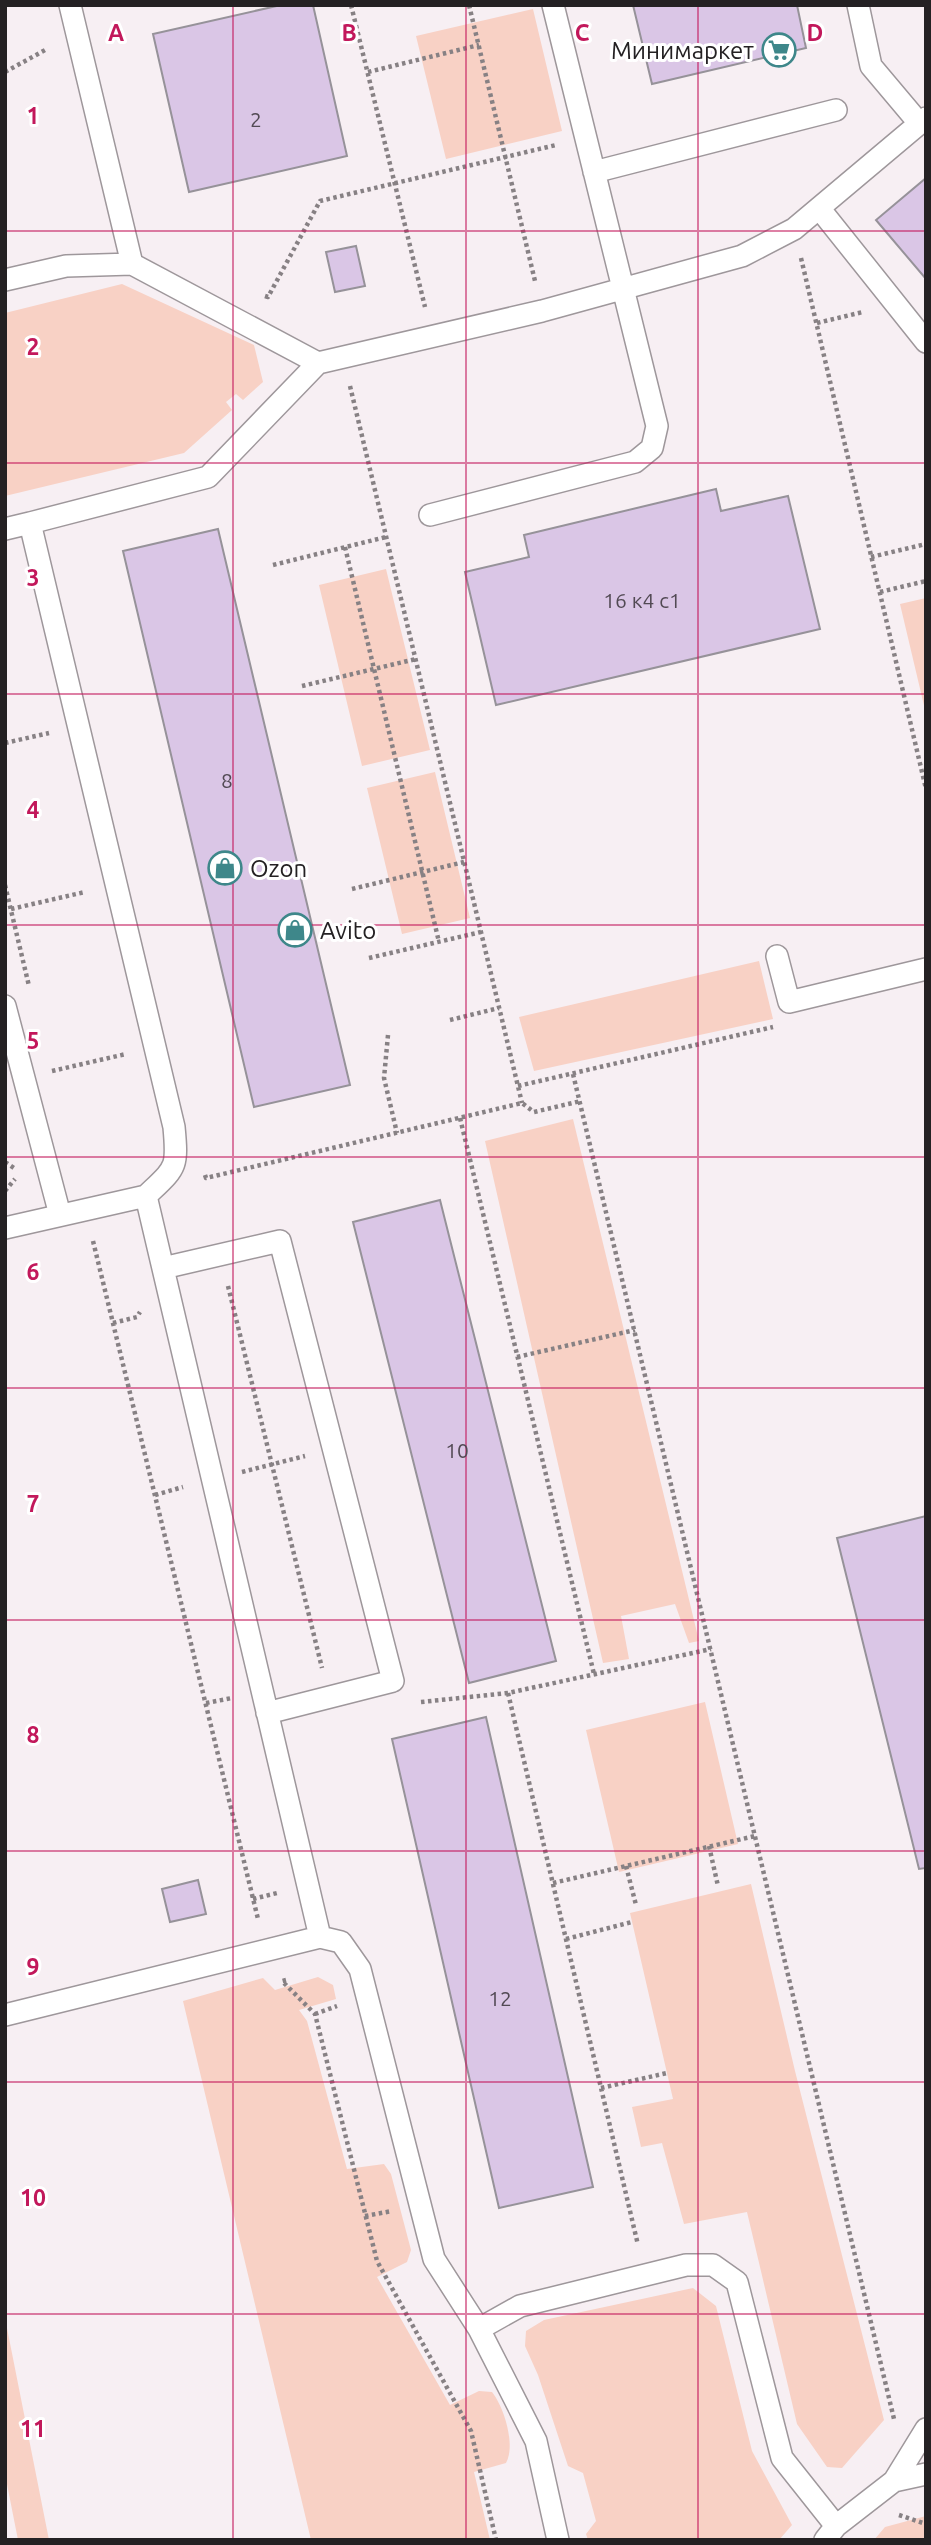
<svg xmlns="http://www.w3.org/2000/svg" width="931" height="2545" font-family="Ubuntu,sans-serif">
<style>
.green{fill:#f8d1c5}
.building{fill:#dac6e6;stroke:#969299;stroke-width:2}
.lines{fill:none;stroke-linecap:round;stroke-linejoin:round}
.lane-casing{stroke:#9e979b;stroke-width:24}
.path{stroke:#878184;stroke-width:4.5;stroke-dasharray:3.5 3.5;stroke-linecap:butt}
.lane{stroke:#fff;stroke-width:21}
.grid{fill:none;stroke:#c2185b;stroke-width:2;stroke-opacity:0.55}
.labels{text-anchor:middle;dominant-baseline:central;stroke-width:6;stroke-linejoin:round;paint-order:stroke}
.number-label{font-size:21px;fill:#524a54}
.poi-label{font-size:24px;fill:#242123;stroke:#fff;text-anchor:start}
.grid-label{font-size:23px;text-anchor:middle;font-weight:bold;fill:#c2185b;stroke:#fff;stroke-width:6;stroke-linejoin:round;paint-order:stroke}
</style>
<rect width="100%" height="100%" fill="#f7eff3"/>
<path class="green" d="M533,9L562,131L446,159L416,36Z
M122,284L254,345L263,382L243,400L236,394L226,402L232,410L184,453L5,496V313Z
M386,569L430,750L362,766L319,585Z
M926,598V714L900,604Z
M435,772L470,918L402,934L367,788Z
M759,961L773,1019L534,1071L519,1017Z
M573,1119L699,1641L689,1643L675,1604L621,1616L629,1659L603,1663L485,1141Z
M705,1702L738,1844L619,1872L586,1730Z
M751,1884L795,2071L884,2420L842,2468L827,2467L797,2424L747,2212L684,2224L662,2143L641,2147L632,2107L673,2099L630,1913Z
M318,1977L333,1985L336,1999L299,2010L307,2021L347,2169L384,2164L391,2174L411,2250L407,2262L377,2277L450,2405L479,2391L492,2392C504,2407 516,2445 506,2463L474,2472L490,2540H311L183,2001L263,1978L275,1990Z
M693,2288L716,2306L752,2451L792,2525L779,2540H588L586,2534L596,2521L583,2473L568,2466L538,2375L525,2346L526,2331L544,2320Z
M5,2318L49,2540H18L5,2474Z
M926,2516V2540H874L885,2527Z"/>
<path class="building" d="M281,5H313L347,156L189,192L153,34Z
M633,5H797L806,48L652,84Z
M926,178V279L876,220Z
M356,246L365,286L335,292L326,252Z
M716,489L721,511L788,496L820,629L496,705L465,572L529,557L524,535Z
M218,529L350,1085L254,1107L123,551Z
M440,1200L556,1661L469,1683L353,1222Z
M926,1516V1868L919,1869L837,1538Z
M486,1717L593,2187L499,2208L392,1739Z
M198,1880L206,1914L170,1922L162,1889Z"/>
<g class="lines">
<defs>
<path id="lane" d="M70,5L132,264
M858,5L871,66L919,123
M594,172L836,110
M819,208L926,342
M5,280L66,266L132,264L318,363L542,311L742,256L794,229L926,118
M430,515L635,462L652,448L657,426L553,5
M5,529L30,523
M777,956L789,1002L926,969
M5,1006L60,1215
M146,1196C176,1167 178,1169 174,1127L30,523L208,477L318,363
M5,1228L146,1196L320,1937L341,1942L360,1969L434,2259L479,2329L536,2441L558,2540
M163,1268L280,1241L393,1681L267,1713
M5,2015L320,1937
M479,2329L520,2306L686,2265H713L737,2282L782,2458L836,2526
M894,2481L926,2429
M825,2540L836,2526L894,2481L926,2474"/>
</defs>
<use href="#lane" class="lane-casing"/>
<path class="path" d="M351,5L425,307
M469,5L535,281
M5,72L47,49
M368,72L479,45
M801,258L926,789
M265,296L268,297L320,201L556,145
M817,323L863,312
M350,386L522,1103
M345,547L439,942
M871,557L926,544
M273,565L386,537
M880,592L926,581
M302,686L416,659
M5,743L49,733
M5,885L29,986
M352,889L464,862
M11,909L85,892
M369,958L481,932
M450,1020L499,1008
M388,1035L384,1078L397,1133
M52,1071L126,1054
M573,1074L894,2419
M518,1086L773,1027
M460,1118L594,1674
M5,1162L14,1168
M205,1175L206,1178L522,1103L534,1112L581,1101
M5,1191L15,1179
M93,1241L258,1919
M228,1286L322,1668
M113,1323L137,1317L140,1312
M517,1357L635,1330
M242,1472L305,1456
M155,1495L183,1487
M508,1693L638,2245
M421,1702L508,1693L711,1649
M206,1703L232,1698
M709,1846L718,1886
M626,1866L636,1905
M553,1883L755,1836
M253,1899L277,1893
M566,1939L632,1922
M286,1980L282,1981L315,2014L377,2261L471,2431L496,2540
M315,2014L337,2006
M601,2088L667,2073
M365,2216L392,2211
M899,2515L926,2524"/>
<use href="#lane" class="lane"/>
</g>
<path class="grid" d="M233,5V2540M466,5V2540M698,5V2540M5,231H926M5,463H926M5,694H926M5,925H926M5,1157H926M5,1388H926M5,1620H926M5,1851H926M5,2082H926M5,2314H926"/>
<defs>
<symbol id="supermarket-ring" viewBox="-11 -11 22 22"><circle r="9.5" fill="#fff" stroke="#3e878a" stroke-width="1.5"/><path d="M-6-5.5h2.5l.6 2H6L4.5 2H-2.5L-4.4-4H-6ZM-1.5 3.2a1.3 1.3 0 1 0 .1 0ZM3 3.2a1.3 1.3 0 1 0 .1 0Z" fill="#3e878a"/></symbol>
<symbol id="shop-ring" viewBox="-11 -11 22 22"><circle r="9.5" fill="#fff" stroke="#3e878a" stroke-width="1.5"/><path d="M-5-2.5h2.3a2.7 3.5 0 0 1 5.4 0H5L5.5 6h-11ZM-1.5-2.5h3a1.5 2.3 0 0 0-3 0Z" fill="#3e878a"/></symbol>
</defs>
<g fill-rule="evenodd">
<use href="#supermarket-ring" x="760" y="31" width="38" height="38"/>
<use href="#shop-ring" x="206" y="849" width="38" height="38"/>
<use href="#shop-ring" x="276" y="911" width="38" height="38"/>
</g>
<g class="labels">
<g class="number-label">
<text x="256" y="119">2</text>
<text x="642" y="600">16 к4 с1</text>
<text x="227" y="780">8</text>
<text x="457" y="1450">10</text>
<text x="500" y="1998">12</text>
</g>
<g class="poi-label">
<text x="754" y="50" text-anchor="end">Минимаркет</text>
<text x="250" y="868">Ozon</text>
<text x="320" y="930">Avito</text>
</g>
</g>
<g class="grid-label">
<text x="116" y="41">A</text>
<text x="349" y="41">B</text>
<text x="582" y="41">C</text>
<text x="815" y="41">D</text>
<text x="33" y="124">1</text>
<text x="33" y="355">2</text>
<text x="33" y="586">3</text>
<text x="33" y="818">4</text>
<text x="33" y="1049">5</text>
<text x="33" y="1280">6</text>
<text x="33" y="1512">7</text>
<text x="33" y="1743">8</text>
<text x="33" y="1975">9</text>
<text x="33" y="2206">10</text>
<text x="33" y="2437">11</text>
</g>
<rect width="931" height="2545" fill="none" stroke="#242123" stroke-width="14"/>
</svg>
